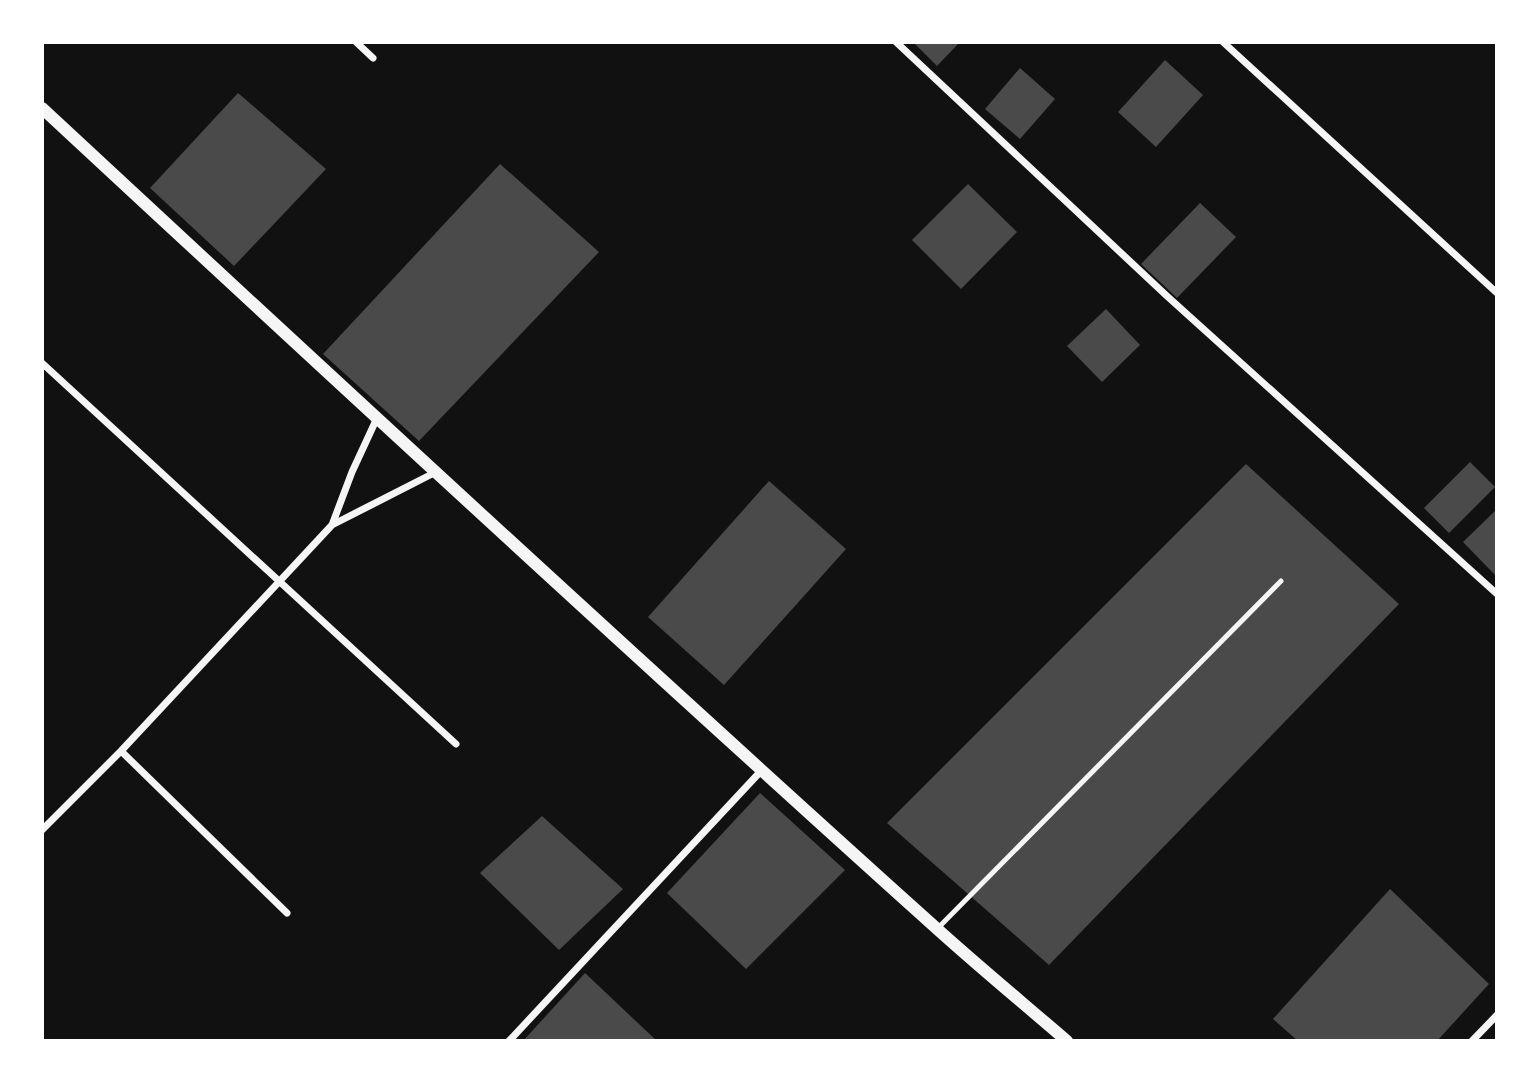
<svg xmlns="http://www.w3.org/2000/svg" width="1539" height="1083" font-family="Jost,sans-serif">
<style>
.building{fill:#4a4a4a}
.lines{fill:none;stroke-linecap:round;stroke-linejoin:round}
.service{stroke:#f5f5f5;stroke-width:5}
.minor{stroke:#f5f5f5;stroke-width:7}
.tertiary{stroke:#f5f5f5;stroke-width:12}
</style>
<rect width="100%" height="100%" fill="#111"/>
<path class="building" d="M913,42H960L937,66Z
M1165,60L1203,95L1156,147L1118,112Z
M1020,68L1055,99L1020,139L985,109Z
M238,93L326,169L234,266L150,188Z
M500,164L599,252L419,441L323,354Z
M968,184L1017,232L961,289L912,240Z
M1200,203L1236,237L1177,298L1141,264Z
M1106,309L1140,345L1102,382L1067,346Z
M1470,462L1495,487L1449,533L1424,508Z
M1246,464L1399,604L1049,965L887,823Z
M769,481L846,549L724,685L648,617Z
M1497,509V577L1463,542Z
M760,793L845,870L746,969L667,893Z
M542,816L623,889L559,950L480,873Z
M1390,889L1489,984L1437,1041H1298L1273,1019Z
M585,973L657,1041H523Z"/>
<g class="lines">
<path class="service" d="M937,929L1281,581"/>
<path class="minor" d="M356,42L373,58
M896,42L1168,297L1497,594
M1223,42L1497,293
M42,363L456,744
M332,525L352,472L377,418
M121,751L287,913
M42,830L121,751L332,525L434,473
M509,1041L761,771
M1472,1041L1497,1015"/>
<path class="tertiary" d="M42,108C338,383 635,657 935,927C978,966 1023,1003 1067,1041"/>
</g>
<rect width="1539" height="1083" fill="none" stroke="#ffffff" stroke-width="88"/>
</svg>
